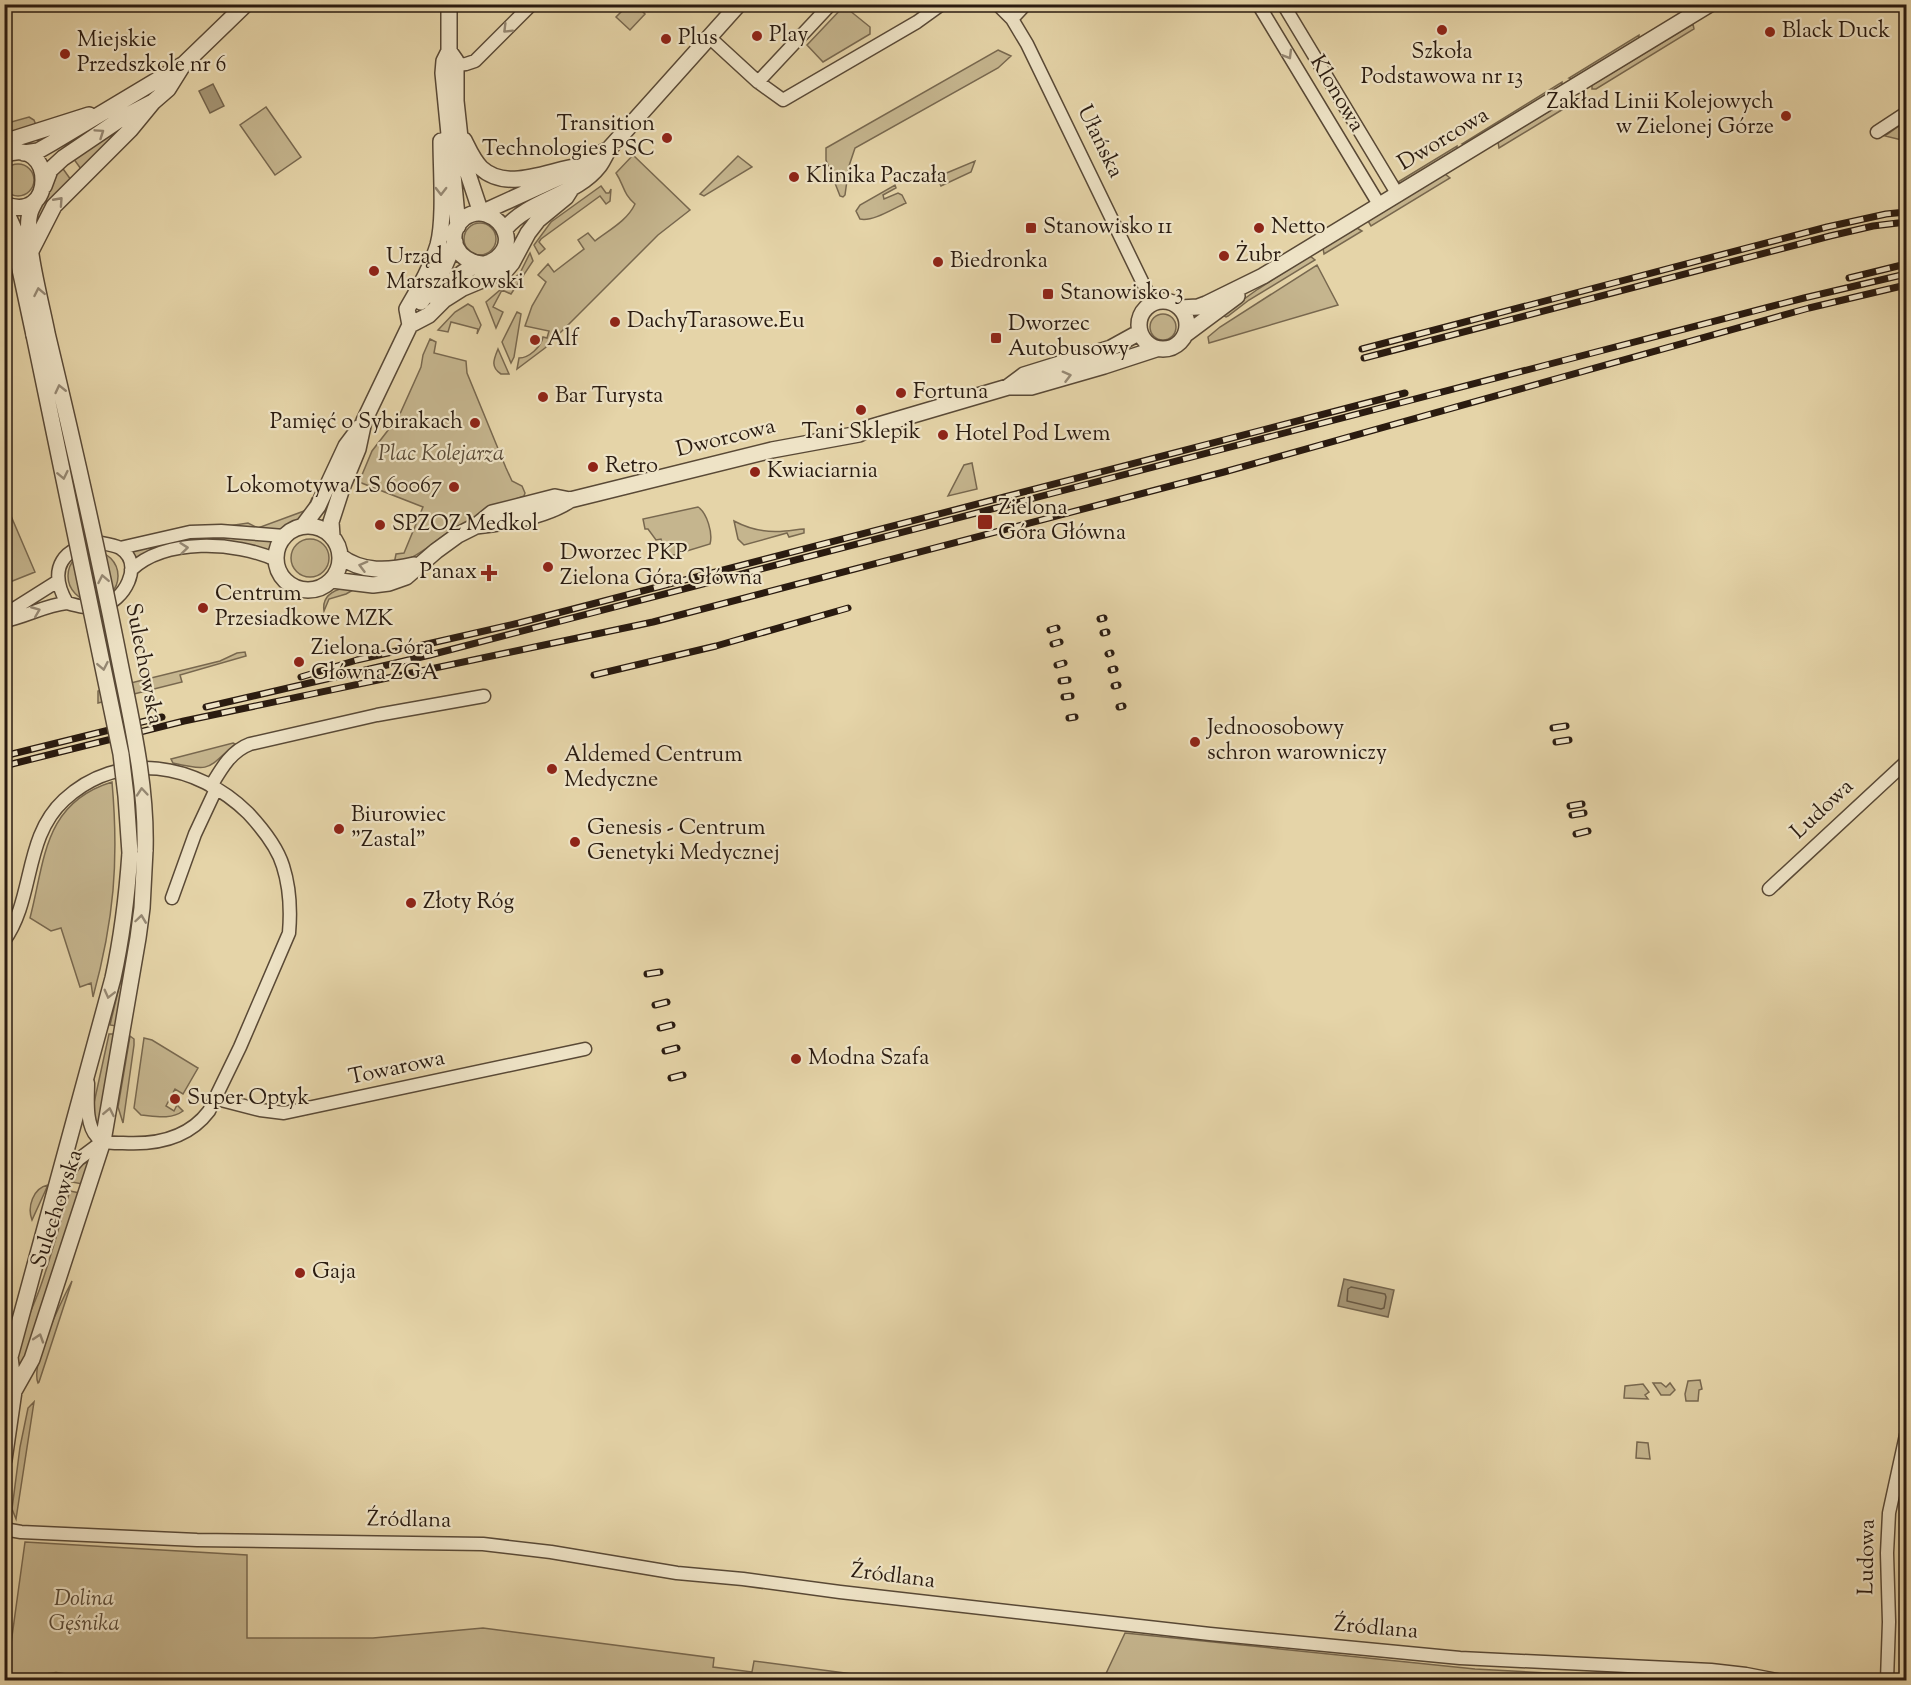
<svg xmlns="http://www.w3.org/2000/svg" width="1911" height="1685" font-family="'Sorts Mill Goudy',serif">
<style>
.green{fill:#c5b58e;stroke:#78684f;stroke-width:1.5}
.water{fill:#a59574;stroke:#74644c;stroke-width:1.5}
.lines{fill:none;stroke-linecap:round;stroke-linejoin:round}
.shore{stroke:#685842;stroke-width:1.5}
.stream{stroke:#74644c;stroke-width:4.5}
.minor-casing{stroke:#594936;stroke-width:15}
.tertiary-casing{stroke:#594936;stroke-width:18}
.minor{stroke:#eee3c6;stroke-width:12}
.tertiary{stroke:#eee3c6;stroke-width:15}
.rail-casing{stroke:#2a1b10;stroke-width:7}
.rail{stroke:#eee3c6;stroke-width:4.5;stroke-dasharray:14;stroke-linecap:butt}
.tertiary-bridge-casing{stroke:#594936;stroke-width:18;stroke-linecap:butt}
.tertiary-bridge{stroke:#eee3c6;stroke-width:15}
.oneway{stroke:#968974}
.poi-dot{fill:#8f2418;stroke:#eee3c6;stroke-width:2}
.labels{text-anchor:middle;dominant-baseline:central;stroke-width:4.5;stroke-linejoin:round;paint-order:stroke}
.poi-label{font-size:22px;fill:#2a1b10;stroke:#eee3c6;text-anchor:start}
.street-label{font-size:22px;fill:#2a1b10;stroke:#eee3c6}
.park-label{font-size:22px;font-style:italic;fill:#584936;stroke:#eee3c6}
</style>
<rect width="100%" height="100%" fill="#e5d4a8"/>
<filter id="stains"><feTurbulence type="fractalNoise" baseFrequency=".00333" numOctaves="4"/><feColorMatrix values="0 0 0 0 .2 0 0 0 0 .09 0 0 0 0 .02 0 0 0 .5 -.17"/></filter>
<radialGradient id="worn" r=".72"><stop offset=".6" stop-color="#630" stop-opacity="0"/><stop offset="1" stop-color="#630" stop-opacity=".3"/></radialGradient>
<path class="green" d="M628,5H636L645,14L630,30L616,17Z
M844,6L870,27V34L823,62L807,45Z
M1693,24L1694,29L1596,89H1592V85Z
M1639,35V39L1572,79L1569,78Z
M998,50L1011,56L998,68L855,148L849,166L845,195L843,197L840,196L826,160V148Z
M1562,82V86L1464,145L1462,144Z
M1561,104L1565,108L1499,148L1498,142Z
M266,107L301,157L275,175L240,125Z
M29,117L34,120L37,128L5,138L4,124Z
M1906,121V141L1885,136Z
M124,124L126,125L81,169L73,158Z
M1457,146V149L1402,183L1398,182Z
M633,155L690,210L658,235L545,348L517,369L519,358C529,358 541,347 543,337L547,338L549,331L525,326L532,306L546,282L538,275L548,264L554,272L584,249L578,240L588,233L595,241C609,230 627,221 635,204C623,194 624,185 616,173Z
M738,156L752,167L704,196L700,194Z
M975,161L971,172L941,186L937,177Z
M2 180a16 16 0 1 1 32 0a16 16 0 1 1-32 0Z
M61,166L71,180L48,203L39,219L33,220L52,176Z
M1445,174L1450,178L1371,226L1368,221Z
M895,185L896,188L883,195L884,199L898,193L902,195L906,203C894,208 873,222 860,219L856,211L860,205Z
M601,186L606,193H609L611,189L610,201L606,204L600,196L541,239L539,242L545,249L539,254L534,245L551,222Z
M464 239a16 16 0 1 1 32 0a16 16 0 1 1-32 0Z
M1357,228L1362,231L1324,254L1323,248Z
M530,253L533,261L511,294L502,290L493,307L503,312L496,328L486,302L520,273Z
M1310,256L1315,260L1249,300L1228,316L1226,317L1222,315L1258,289Z
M1317,265L1338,305L1209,343L1208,337L1220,327Z
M468,304L473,307L481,325L477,334L478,329L451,322L448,332L438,330L455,312Z
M517,312L521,314L514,357L511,363L502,342Z
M1150 327a13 13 0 1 1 26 0a13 13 0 1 1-26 0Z
M430,339L436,342L434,353L466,361L467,373L506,468L512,481L522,486L525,493L524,496C499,505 477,514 455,528C435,540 418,559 394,564L396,554L404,553L423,507L359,482L372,451L399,416L421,367L423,355Z
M498,349L509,374H501C490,367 494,359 498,349Z
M972,463L977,489L948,496L964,465Z
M317,497C313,504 310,512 305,517C288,537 251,528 228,526L248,523L258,528L304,511L308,508L312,498Z
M5,502L35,572L5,584H4Z
M698,507C707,513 713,533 710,544L667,557L661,539L656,540L648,529H645L643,519Z
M734,521C751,530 767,533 785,531C792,531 797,529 804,529V533L789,537L787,533L744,545L738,539Z
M210,537L275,541L272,551L243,544L210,542Z
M196,538V543L161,547L134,559L130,551Z
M291 558a19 19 0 1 1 38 0a19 19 0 1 1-38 0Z
M68 576a25 25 0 1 1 50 0a25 25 0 1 1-50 0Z
M344,588L353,590L346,594L329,599L324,611C322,598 331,591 344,588Z
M245,652L246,656L180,675L182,682L98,703V691L220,661L237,653Z
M233,743L235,744C207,769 211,772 173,763L171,759Z
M112,782C119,861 114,920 93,997L91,983L80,987L61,928L51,931L30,918C45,861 43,803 112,782Z
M120,983H123L116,1026L110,1025Z
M109,1034H114L99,1125L97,1126L94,1114V1103Z
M130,1036L134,1039V1045L123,1123L118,1107Z
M144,1038L152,1040L198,1068L183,1094L175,1089L166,1106L174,1111L177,1105L183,1111C171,1120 154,1116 141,1115L134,1108Z
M90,1160L82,1184L72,1182L80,1166Z
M48,1185L32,1220C27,1207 33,1188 48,1185Z
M70,1191L80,1193L19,1375C11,1345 32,1313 41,1285C52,1254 60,1222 70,1191Z
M72,1281L39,1382L38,1383C30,1364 62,1300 72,1281Z
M1700,1380L1702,1389L1699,1390L1698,1401H1686L1685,1394L1688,1381Z
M1653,1383H1661L1666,1387L1670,1383L1675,1390L1670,1395H1661Z
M1643,1384L1649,1392L1645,1395L1648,1399L1624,1398L1625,1386Z
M34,1402L16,1519L12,1509L20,1447L28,1408Z
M1637,1442L1648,1443L1650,1459L1636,1458Z
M25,1542L247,1555V1638H373L483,1628L714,1658L713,1667L752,1672L754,1661L898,1680H6Z
M6,1563L10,1565L11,1572L5,1628L4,1578Z
M1906,1598V1680H1902L1900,1678Z
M1125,1633L1475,1669L1680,1680H1103Z"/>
<path class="water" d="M213,84L224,106L210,113L199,91Z
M1344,1279L1394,1290L1388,1317L1338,1306Z"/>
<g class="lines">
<path class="shore" d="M1351,1287L1385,1294L1386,1297L1384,1308L1381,1309L1347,1301L1348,1289Z"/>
<path class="stream" d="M28,1678L56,1674L98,1680"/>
<defs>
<path id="minor" d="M997,4L1012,19L1027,44L1153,304
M1258,4L1380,206
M1283,4L1398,195
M1012,19L1026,4
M709,37L758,82L783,100L917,22L942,4
M456,65L466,64L475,61L532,4
M758,82L831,4
M1877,132L1906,113
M101,543C107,544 114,545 120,548C145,564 124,602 100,607C89,609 78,606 67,603C47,568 63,546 101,543Z
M120,548L190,532L221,531L284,536
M131,570C165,538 235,541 276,560
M4,617L12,610L58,581
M4,621C26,617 45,605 67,603
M211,786C221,769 231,751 250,744L377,715L484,696
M1769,889L1906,762
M172,898L195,834L216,789
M4,941C35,898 23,838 64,800C119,749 197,763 248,813C262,828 277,846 283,866C290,888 291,910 289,933L240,1047L209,1111C188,1139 156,1145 123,1143C114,1143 103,1144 97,1137C85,1124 88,1098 88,1083
M217,1099L260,1110L284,1113L585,1049
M58,1182L79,1159L103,1141
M4,1529L21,1532L197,1540L483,1544L551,1552L677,1573L743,1579L840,1592L1210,1634L1460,1658L1711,1670L1746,1674L1777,1680
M1887,1680L1889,1622L1887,1553L1889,1513L1906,1435"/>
<path id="tertiary" d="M449,4V51L444,61L443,73L458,226
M449,51L456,61V101L462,156L481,213
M464,140C469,150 473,160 481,168C508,193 551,169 581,166
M4,142L89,115
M24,153L38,151L52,143L184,64L246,4
M4,155C56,134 56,226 4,204
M44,186L50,170L63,158L122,118L153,102L168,89L183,65
M36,200C34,204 31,209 30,213C23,237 42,306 47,333
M4,207L18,238V260L34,335
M481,213L567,174L593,157L609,149
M505,229C530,199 576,196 599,166C603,161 605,155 609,149L739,4
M4,236L16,257
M31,251L54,206L130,130L153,102
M436,298C445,287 458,274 471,268C480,265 490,264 497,258C515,243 505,221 486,214C479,212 471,213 464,218C443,236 458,262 482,264
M1139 325a24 24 0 1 1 48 0a24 24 0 1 1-48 0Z
M421,302L442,272L455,242
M1180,308L1198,307L1206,304L1263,276L1710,4
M410,325L407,309C419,288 431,268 438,245C445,220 441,169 441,141
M1186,334L1237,296
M1008,387L1024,375L1111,348L1140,332
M276 558a32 32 0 1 1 64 0a32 32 0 1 1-64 0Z
M303,526L318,506L346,446L361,426
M476,526C505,523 546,516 570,500L772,450L859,434L872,427L1008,387H1031L1104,366L1156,349
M332,536L331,522L342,488L358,449L364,421L410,325L429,315L444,300L463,288L506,270L512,263L528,233L538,220L566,197L573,186
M340,556C362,573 389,571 414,565
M332,580L373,585L389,583L406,577L436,551L458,535L476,526L492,513L555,497L570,500
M14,1391L32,1359L103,1141L138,938L142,908L145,850
M4,1460L14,1391L10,1357L113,978C122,937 127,896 130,853"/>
</defs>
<use href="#minor" class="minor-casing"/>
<use href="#tertiary" class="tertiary-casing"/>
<use href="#minor" class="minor"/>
<use href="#tertiary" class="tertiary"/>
<defs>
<path id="rail" d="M1849,278L1906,264
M1362,349L1827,227L1886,214L1906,212
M1364,358L1830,236L1873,226L1906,222
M1100,619L1104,618
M1050,630L1057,628
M1103,633L1107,632
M1053,644L1060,642
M1108,654L1111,653
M1057,665L1064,663
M1111,670L1115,669
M594,675L716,646L848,608
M301,677L357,660L519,623L1405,393
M1061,681L1068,680
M1114,686L1118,685
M1064,697L1071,696
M206,707L430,655L1804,298L1906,274
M1119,707L1123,706
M1069,718L1075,717
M1553,728L1566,726
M1556,742L1569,740
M4,756L162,717
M4,766L184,721L653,622L1224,472L1809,308L1906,285
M1570,806L1582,804
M1572,815L1584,813
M1576,834L1588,831
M647,974L660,972
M655,1005L667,1002
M660,1028L672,1025
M665,1051L677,1048
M671,1078L683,1075"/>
</defs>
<use href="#rail" class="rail-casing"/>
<use href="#rail" class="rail"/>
<defs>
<path id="tertiary-bridge" d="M47,333C72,437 96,542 117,648C130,715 147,782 145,850
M34,335L121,754L126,796L130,853"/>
</defs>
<use href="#tertiary-bridge" class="tertiary-bridge-casing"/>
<use href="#tertiary-bridge" class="tertiary-bridge"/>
</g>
<defs><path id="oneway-chevron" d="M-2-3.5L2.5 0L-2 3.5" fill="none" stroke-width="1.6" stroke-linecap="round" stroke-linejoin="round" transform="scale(1.5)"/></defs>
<g class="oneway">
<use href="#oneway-chevron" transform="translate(507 29) rotate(135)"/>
<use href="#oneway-chevron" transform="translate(1288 55) rotate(59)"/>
<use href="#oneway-chevron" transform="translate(100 133) rotate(-34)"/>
<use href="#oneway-chevron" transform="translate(441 191) rotate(90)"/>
<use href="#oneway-chevron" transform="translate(59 201) rotate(-48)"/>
<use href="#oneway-chevron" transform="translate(39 292) rotate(-101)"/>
<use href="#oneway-chevron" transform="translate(1067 376) rotate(-15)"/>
<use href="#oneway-chevron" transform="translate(60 389) rotate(-103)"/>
<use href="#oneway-chevron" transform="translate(63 475) rotate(78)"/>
<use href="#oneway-chevron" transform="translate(184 548) rotate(-6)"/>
<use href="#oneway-chevron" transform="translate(363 566) rotate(-165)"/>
<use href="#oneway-chevron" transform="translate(103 579) rotate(-101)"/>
<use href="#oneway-chevron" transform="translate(36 611) rotate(-22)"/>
<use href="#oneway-chevron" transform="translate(103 666) rotate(79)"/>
<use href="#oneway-chevron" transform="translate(142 792) rotate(-95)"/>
<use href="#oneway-chevron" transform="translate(141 919) rotate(-82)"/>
<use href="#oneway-chevron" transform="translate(109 994) rotate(104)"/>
<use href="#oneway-chevron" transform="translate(109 1112) rotate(-79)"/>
<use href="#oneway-chevron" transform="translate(39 1338) rotate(-72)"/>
</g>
<g class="poi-dot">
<circle cx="1442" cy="30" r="6"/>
<circle cx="1770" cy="32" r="6"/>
<circle cx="757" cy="36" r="6"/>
<circle cx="666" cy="39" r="6"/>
<circle cx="65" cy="54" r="6"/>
<circle cx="1786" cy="116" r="6"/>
<circle cx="667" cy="138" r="6"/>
<circle cx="794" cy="177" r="6"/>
<rect x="1025" y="222" width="12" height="12" rx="3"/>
<circle cx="1259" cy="228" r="6"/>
<circle cx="1224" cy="256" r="6"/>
<circle cx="938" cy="262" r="6"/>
<circle cx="374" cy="271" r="6"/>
<rect x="1042" y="288" width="12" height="12" rx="3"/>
<circle cx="615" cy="322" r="6"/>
<rect x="990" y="332" width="12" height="12" rx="3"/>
<circle cx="535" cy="340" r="6"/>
<circle cx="901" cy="393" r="6"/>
<circle cx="543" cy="397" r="6"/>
<circle cx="861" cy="410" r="6"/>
<circle cx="475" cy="423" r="6"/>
<circle cx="943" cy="435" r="6"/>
<circle cx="593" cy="467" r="6"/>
<circle cx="755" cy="472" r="6"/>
<circle cx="454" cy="487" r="6"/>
<rect x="977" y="514" width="16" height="16" rx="3"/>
<circle cx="380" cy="525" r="6"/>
<circle cx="548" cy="567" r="6"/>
<path d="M486 564h6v6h6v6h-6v6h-6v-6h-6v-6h6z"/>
<circle cx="203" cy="608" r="6"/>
<circle cx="299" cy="662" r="6"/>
<circle cx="1195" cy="742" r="6"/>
<circle cx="552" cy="769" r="6"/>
<circle cx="339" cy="829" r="6"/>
<circle cx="575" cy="842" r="6"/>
<circle cx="411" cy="903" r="6"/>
<circle cx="796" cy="1059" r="6"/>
<circle cx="175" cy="1099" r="6"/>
<circle cx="300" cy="1273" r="6"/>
</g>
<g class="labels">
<g class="poi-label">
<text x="1782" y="32">Black Duck</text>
<text x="769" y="36">Play</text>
<text x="678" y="39">Plus</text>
<text x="77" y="41">Miejskie<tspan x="77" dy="25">Przedszkole nr 6</tspan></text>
<text x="1442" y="53" text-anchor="middle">Szkoła<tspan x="1442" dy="25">Podstawowa nr 13</tspan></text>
<text x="1774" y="103" text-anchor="end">Zakład Linii Kolejowych<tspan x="1774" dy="25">w Zielonej Górze</tspan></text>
<text x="655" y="125" text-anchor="end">Transition<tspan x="655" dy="25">Technologies PSC</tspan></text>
<text x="806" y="177">Klinika Paczała</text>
<text x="1043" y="228">Stanowisko 11</text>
<text x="1271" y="228">Netto</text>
<text x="1236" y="256">Żubr</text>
<text x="386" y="258">Urząd<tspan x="386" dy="25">Marszałkowski</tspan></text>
<text x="950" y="262">Biedronka</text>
<text x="1060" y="294">Stanowisko 3</text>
<text x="627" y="322">DachyTarasowe.Eu</text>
<text x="1008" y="325">Dworzec<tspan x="1008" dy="25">Autobusowy</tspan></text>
<text x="547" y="340">Alf</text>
<text x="913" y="393">Fortuna</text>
<text x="555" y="397">Bar Turysta</text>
<text x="463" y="423" text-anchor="end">Pamięć o Sybirakach</text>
<text x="861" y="433" text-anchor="middle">Tani Sklepik</text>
<text x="955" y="435">Hotel Pod Lwem</text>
<text x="605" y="467">Retro</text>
<text x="767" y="472">Kwiaciarnia</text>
<text x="442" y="487" text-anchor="end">Lokomotywa LS 60067</text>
<text x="998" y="509">Zielona<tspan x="998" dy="25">Góra Główna</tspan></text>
<text x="392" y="525">SPZOZ Medkol</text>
<text x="560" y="554">Dworzec PKP<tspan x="560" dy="25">Zielona Góra Główna</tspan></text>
<text x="477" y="573" text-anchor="end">Panax</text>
<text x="215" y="595">Centrum<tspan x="215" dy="25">Przesiadkowe MZK</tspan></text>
<text x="311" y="649">Zielona Góra<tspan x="311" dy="25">Główna ZGA</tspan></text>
<text x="1207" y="729">Jednoosobowy<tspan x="1207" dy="25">schron warowniczy</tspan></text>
<text x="564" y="756">Aldemed Centrum<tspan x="564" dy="25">Medyczne</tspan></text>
<text x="351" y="816">Biurowiec<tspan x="351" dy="25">"Zastal"</tspan></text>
<text x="587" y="829">Genesis - Centrum<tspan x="587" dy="25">Genetyki Medycznej</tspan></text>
<text x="423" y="903">Złoty Róg</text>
<text x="808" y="1059">Modna Szafa</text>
<text x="187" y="1099">Super Optyk</text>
<text x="312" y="1273">Gaja</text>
</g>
<g class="street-label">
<text transform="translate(1336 94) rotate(59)">Klonowa</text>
<text transform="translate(1444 140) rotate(-31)">Dworcowa</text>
<text transform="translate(1099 142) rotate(64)">Ułańska</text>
<text transform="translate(726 439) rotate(-14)">Dworcowa</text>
<text transform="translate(143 664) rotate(79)">Sulechowska</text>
<text transform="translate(1823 810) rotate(-43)">Ludowa</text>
<text transform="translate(397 1069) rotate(-12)">Towarowa</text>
<text transform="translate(58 1209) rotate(-72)">Sulechowska</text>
<text transform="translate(409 1521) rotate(1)">Źródlana</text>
<text transform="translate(1868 1557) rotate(-89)">Ludowa</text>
<text transform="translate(893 1577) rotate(7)">Źródlana</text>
<text transform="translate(1376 1629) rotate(5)">Źródlana</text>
</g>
<g class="park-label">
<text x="441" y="455">Plac Kolejarza</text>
<text x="84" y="1600">Dolina<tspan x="84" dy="25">Gęśnika</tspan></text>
</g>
</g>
<rect width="1911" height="1685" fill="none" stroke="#e5d4a8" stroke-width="24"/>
<rect x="6" y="6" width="1899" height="1673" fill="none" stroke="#2a1b10" stroke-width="3"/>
<rect x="12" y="12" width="1887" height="1661" fill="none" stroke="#2a1b10" stroke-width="1.5"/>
<rect width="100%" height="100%" filter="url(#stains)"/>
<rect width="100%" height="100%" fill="url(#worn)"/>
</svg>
